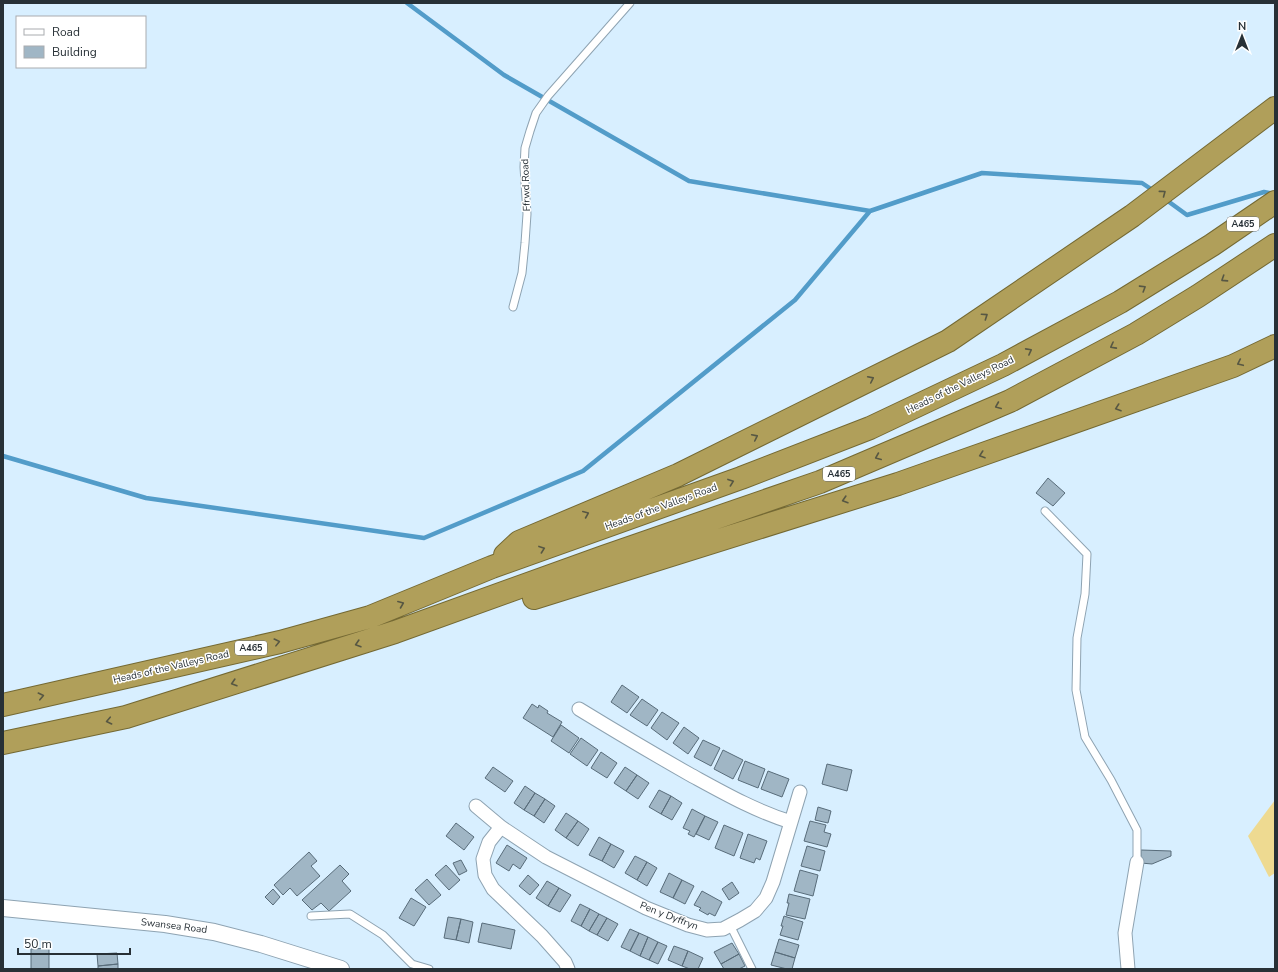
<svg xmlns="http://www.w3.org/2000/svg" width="1278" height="972" font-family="'Nunito Sans',sans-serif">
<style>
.green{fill:#eeda91}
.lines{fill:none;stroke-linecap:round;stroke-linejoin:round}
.stream{stroke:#529cc9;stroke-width:4.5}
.building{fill:#a0b6c5;stroke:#586c7a}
.service-casing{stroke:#8ea3b2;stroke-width:9}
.minor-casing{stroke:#8ea3b2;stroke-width:15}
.tertiary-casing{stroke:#8ea3b2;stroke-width:18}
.trunk-casing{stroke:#746933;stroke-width:24}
.service{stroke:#fff;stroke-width:7}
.minor{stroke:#fff;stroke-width:13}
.tertiary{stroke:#fff;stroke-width:16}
.trunk{stroke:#b09f5a;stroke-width:22}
.oneway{stroke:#575743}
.labels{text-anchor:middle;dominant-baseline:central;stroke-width:3;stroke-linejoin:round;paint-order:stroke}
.shield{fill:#fff;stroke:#686e72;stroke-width:1}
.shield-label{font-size:9px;font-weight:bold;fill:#273036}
.street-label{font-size:10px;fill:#273036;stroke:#fff}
</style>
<rect width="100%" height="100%" fill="#d8efff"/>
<path class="green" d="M1275,800V873L1269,877L1248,836Z"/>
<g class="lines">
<path class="stream" d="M407,3L504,75L689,181L870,211
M1165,199L1187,215L1264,192L1275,194
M3,456L146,498L424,538L583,471L795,300L870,211L982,173L1142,183L1154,191"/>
</g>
<path class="building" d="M1048,478L1065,493L1053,506L1036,493Z
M622,685L639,697L627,713L611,702Z
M642,699L658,710L647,726L630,715Z
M532,704L538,708L539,705L548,711L547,713L562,722L553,737L523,718Z
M662,712L679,723L667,740L651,728Z
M561,725L579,738L569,753L551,741Z
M684,727L699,738L688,754L673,743Z
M581,738L598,750L587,766L570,754Z
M703,740L720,748L711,766L694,757Z
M723,750L743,760L733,779L714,769Z
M601,752L617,763L607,778L591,768Z
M745,761L765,769L758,788L738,780Z
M827,764L852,770L847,791L822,784Z
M493,767L513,781L505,792L485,778Z
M625,767L637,775L626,791L614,783Z
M768,771L789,779L782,797L761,789Z
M637,775L649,783L638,799L626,791Z
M525,786L535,793L524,810L514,803Z
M659,790L671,796L661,814L649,807Z
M535,793L545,799L534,816L524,810Z
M671,796L682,803L672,820L661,814Z
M545,799L555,806L544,823L534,816Z
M818,807L831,811L828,823L815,820Z
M692,809L705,816L694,837L688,834L690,831L683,828Z
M566,813L578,821L566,838L555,830Z
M705,816L718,822L709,840L696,834Z
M578,821L589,829L578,846L566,838Z
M810,821L826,825L824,832L831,834L827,847L804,841Z
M456,823L474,837L464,850L446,836Z
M724,825L743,833L734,856L715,848Z
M748,834L767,841L760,860L756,858L754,863L740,858Z
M599,837L611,844L602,861L589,855Z
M611,844L624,851L614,868L602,861Z
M507,845L527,858L520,869L513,864L509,871L496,863Z
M807,846L825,851L820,871L801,866Z
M1141,850L1171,851V856L1152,864L1141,863Z
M309,852L317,861L311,866L320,876L297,896L290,888L283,895L274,885Z
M635,856L647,862L637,880L625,873Z
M461,860L467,871L459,875L453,863Z
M647,862L657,868L647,886L637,880Z
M340,865L349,874L342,881L351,891L329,911L321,903L312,910L302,900Z
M446,865L460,880L449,890L435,875Z
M800,870L818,875L813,896L794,891Z
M669,873L682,880L673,898L660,892Z
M528,875L539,885L530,895L519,886Z
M427,879L441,895L429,905L415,890Z
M682,880L694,886L685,904L673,898Z
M547,881L559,888L548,906L536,898Z
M732,882L739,893L729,900L722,889Z
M559,888L571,895L560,912L548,906Z
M273,889L280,897L273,905L265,897Z
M702,891L722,902L715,916L709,913L708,915L699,910L701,908L694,905Z
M789,894L810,899L805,919L786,915L789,903H787Z
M411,898L426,907L414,926L399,918Z
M580,904L590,909L581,926L571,921Z
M590,909L599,914L589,931L581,926Z
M599,914L607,918L597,935L589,931Z
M784,916L803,922L798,940L780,935L783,926H781Z
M448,917L461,919L456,940L444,938Z
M607,918L618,924L608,941L597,935Z
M461,919L473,922L469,943L456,940Z
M482,923L515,930L511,949L478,942Z
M630,929L639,933L630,951L621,947Z
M639,933L648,937L640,956L630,951Z
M648,937L658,942L649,960L640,956Z
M779,939L799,945L795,958L775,952Z
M658,942L667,946L658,964L649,960Z
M732,943L739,954L721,964L714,952Z
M674,946L688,951L682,966L668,960Z
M49,948V969H31V949Z
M688,951L703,958L698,969H690L682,966Z
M775,952L795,958L792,969H787L771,965Z
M117,953L118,964L98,966L97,954Z
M739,954L745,966L739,969H724L721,964Z
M118,964V969H98V966Z"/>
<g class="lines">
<defs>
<path id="service" d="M513,307L522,273L525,243L527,214L524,167L525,148L530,131L536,113L548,96L630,3
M1045,511L1087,554L1085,594L1077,638L1076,690L1085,737L1111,780L1137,830V862
M311,916L350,914L383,935L412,964L429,969
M730,925L752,969"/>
<path id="minor" d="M579,709C615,731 652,753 689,774C722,792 755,811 791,822
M476,806L501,827L546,857L646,908L688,925L707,930L723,929L740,920L755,911L766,898L773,882L800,792
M501,827L489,842L483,859L485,875L493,889L542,936L565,962L568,969
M1128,969L1125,933L1137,862"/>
<path id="tertiary" d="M3,908L165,924L214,932L261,944L341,969"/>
<path id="trunk" d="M505,555L519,542L678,475L948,341L1132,216L1275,108
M534,598L898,484L1233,366L1275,346
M3,705L280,642L370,617L492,567L741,478L870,428L1003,365L1120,302L1212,245L1275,202
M3,743L126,717L395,632L603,557L820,482L1010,401L1136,334L1198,296L1275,245"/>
</defs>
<use href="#service" class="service-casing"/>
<use href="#minor" class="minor-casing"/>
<use href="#tertiary" class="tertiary-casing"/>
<use href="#trunk" class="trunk-casing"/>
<use href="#service" class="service"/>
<use href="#minor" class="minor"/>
<use href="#tertiary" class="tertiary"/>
<use href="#trunk" class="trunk"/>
</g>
<defs><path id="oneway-chevron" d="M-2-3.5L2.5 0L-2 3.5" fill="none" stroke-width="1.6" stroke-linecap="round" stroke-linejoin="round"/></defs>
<g class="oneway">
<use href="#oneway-chevron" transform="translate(1163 193) rotate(-37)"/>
<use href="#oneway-chevron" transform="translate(1224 279) rotate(147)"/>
<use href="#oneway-chevron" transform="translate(1143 288) rotate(-32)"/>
<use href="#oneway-chevron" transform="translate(985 316) rotate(-34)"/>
<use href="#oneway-chevron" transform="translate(1113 346) rotate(152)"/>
<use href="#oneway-chevron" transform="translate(1029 351) rotate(-28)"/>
<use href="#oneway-chevron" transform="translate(1240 363) rotate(155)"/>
<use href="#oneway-chevron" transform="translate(871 379) rotate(-26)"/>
<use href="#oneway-chevron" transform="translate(998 406) rotate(157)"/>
<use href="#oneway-chevron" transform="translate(1118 408) rotate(161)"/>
<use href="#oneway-chevron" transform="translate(755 437) rotate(-26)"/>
<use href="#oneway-chevron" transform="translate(982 455) rotate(161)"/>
<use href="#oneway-chevron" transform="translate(878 457) rotate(157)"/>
<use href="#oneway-chevron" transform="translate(731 482) rotate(-20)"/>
<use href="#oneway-chevron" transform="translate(845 500) rotate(163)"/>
<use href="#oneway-chevron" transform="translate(586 514) rotate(-23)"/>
<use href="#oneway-chevron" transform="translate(542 549) rotate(-20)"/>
<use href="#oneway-chevron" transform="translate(401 604) rotate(-22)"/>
<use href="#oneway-chevron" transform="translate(277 642) rotate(-14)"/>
<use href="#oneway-chevron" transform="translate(358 644) rotate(163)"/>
<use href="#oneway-chevron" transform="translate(234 683) rotate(163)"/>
<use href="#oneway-chevron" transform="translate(41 696) rotate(-13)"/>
<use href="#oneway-chevron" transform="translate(109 721) rotate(168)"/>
</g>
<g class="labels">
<g class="shield">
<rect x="1227" y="217" width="32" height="14" rx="3"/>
<rect x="823" y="467" width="32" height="14" rx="3"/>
<rect x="235" y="641" width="32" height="14" rx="3"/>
</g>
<g class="shield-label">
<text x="1243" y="224">A465</text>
<text x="839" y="474">A465</text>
<text x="251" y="648">A465</text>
</g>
<g class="street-label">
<text transform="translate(526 185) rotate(-92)">Ffrwd Road</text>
<text transform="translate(960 385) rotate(-26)">Heads of the Valleys Road</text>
<text transform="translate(661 507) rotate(-20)">Heads of the Valleys Road</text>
<text transform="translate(171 667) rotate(-13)">Heads of the Valleys Road</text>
<text transform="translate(669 916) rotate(21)">Pen y Dyffryn</text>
<text transform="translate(174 926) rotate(7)">Swansea Road</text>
</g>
</g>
<rect width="1278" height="972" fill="none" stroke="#273036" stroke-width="8"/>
<rect x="16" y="16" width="130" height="52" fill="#ffffff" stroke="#a9acaf"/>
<rect x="24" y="29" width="20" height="6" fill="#ffffff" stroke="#a9acaf"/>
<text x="52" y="36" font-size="12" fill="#273036">Road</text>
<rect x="24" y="46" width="20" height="12" fill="#a0b6c5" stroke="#a9acaf"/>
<text x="52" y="56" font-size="12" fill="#273036">Building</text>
<g transform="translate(1242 36)" stroke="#ffffff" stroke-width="3" paint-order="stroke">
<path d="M0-3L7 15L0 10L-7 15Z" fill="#273036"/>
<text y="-6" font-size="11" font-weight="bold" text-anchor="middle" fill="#273036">N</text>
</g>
<path d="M18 948v6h112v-6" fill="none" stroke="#273036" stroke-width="2"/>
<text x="24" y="948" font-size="12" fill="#273036" stroke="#ffffff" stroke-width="3" paint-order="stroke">50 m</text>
</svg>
